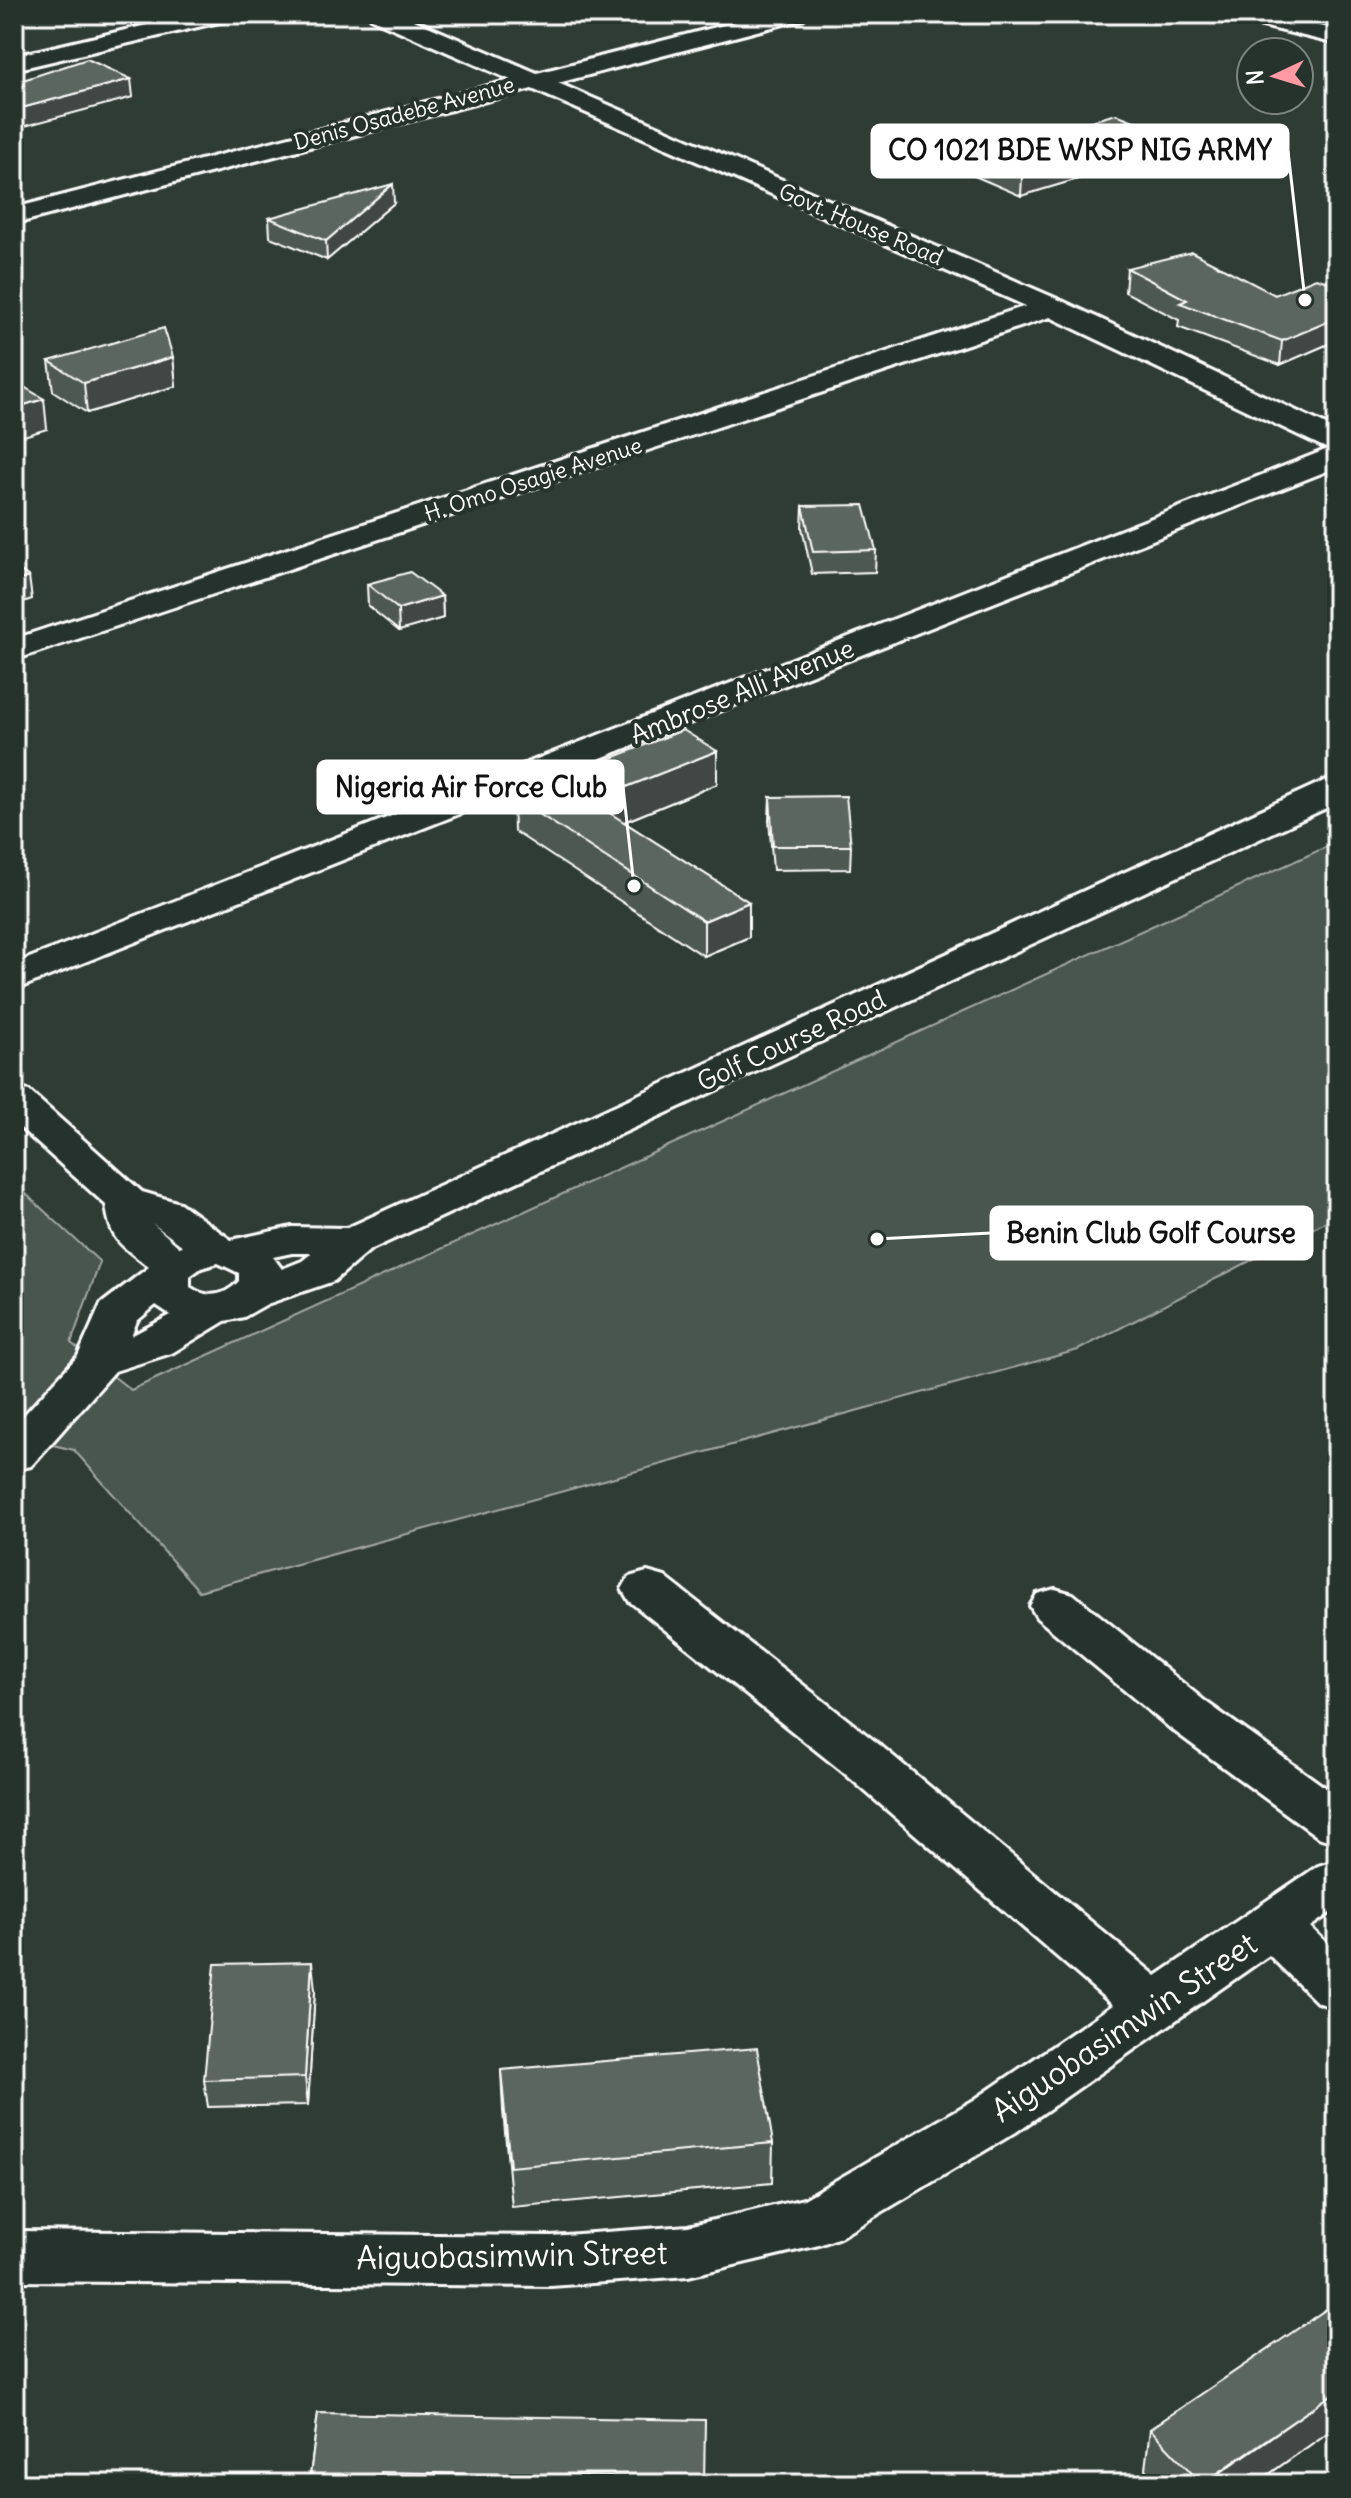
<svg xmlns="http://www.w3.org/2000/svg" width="1351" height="2498" font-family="Delius,sans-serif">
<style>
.green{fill:#4a544f;stroke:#a4aaa7;stroke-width:2}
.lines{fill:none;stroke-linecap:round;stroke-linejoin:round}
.minor-casing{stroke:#fff;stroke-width:6}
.minor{fill:#26332d;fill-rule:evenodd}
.wall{fill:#4e5853;stroke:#fff;stroke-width:2}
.shaded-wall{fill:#404744;stroke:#fff;stroke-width:2}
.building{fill:#5b6661;stroke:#fff;stroke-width:2}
.labels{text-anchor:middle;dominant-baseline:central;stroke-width:8;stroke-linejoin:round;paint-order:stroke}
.far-street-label{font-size:22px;fill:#fff;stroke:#26332d}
.street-label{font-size:26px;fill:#fff;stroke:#26332d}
.near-street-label{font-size:32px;fill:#fff;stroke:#26332d}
.leader{fill:none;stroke:#fff;stroke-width:3}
.callout-dot{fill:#fff;stroke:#26332d;stroke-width:3}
.callout{fill:#fff;stroke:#fff;stroke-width:3}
.callout-label{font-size:28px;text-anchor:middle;font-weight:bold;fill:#111}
</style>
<rect width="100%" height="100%" fill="#2f3b35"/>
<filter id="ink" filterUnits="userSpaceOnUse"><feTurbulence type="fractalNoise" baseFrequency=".0125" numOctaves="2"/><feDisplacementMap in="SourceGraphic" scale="16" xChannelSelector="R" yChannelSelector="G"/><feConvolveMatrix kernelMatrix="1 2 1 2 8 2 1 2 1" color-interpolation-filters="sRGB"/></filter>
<g filter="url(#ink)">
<path class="green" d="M1337,842V1216L1078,1350L199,1591L74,1450L14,1436V1183L100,1262L71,1343L131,1390Z"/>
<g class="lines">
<defs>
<path id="minor" d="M194,14H236L232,19L14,70V56Z
M368,14H400L537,73L767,14H807L803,19L558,83L1062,301L1337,430V467L14,990V964L1328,449L1050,317L14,660V639L1026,306L532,89L14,224V208L511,80L372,19Z
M1229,14H1271L1337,30V44L1233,19Z
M1337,778V803L370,1250L334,1281L267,1304L244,1317L225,1321L172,1353L115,1371L31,1466L14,1470V1426L78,1356L101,1304L149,1267C121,1244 111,1243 106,1205L14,1122V1088L29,1091L142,1192L180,1203L231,1240L292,1227L347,1228L1324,781ZM152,1223L183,1246L179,1247ZM292,1253H312L302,1261L282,1269L273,1257ZM218,1263L239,1273V1281C224,1297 207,1299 190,1287V1276L201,1268ZM156,1305L171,1315L131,1336L137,1321Z
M647,1572L665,1577L881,1746L1156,1976L1318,1866L1337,1860V1908L1310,1927L1337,1953V2009L1317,2002L1269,1955L1016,2132L840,2237L819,2245L688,2276L551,2286L14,2281V2231L551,2236L688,2226L804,2199L974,2100L1113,2005L843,1772L629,1601L622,1589L629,1577Z
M1055,1589L1073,1594L1206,1702L1337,1796V1843L1318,1837L1170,1728L1037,1618L1030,1606L1037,1594Z"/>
</defs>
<use href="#minor" class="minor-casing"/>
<use href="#minor" class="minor"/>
</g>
<path class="wall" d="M1167,134L1165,153L1021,196L970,174L971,155Z
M394,203L327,260L270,237L269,218Z
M1127,268L1275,295L1337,285V343L1333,342L1280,365L1178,327L1179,320L1125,292Z
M173,357L176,386L87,413L53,391L49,361Z
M803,506L876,550L875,572L812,574L802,528Z
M367,584L442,596L443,618L399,631L368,606Z
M717,784L624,822L749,902V937L704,956L514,831L513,797Z
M770,797L851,846L850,869L773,870L769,820Z
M315,1990L308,2105L208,2107L204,2080Z
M501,2070L773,2143L772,2183L512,2207L503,2111Z
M318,2413L704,2484H309Z
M1337,2426L1255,2484H1159L1145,2469L1150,2429Z"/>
<path class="shaded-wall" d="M131,79L133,97L14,129V110Z
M1167,134L1165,153L1021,196L1022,177Z
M393,184L394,203L327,260L326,241Z
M1336,318L1333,342L1280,365L1282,341Z
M173,357L176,386L87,413L84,383Z
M44,399L47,429L14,439V408Z
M29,577L32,599L14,605V582Z
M442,596L443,618L399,631L398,609Z
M717,751V784L592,835L591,801Z
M749,902V937L704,956V921Z
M312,1962L315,1990L308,2105L305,2077Z
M1337,2391V2426L1255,2484H1204Z"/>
<path class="building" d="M87,59L131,79L14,110V83Z
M1116,114L1167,134L1022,177L971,155Z
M393,184L326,241L269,218Z
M1192,252L1275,295L1316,278L1337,285V318L1282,341L1180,303L1187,300L1127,268Z
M164,328L173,357L84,383L49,361Z
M14,381L44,399L14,408Z
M864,505L876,550L813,552L803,506Z
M14,566L29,577L14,582Z
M410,572L442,596L398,609L367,584Z
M683,730L717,751L591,801L749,902L704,921L513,797Z
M846,796L851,846H773L770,797Z
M312,1962L305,2077L204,2080L215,1964Z
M757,2048L773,2143L510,2167L501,2070Z
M1337,2302V2391L1202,2484L1150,2429Z
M318,2413L705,2420L704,2484H631L632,2477L381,2472L380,2484H309Z"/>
</g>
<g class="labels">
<g class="far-street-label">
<text transform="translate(404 113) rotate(-15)">Denis Osadebe Avenue</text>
<text transform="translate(861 224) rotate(23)">Govt. House Road</text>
<text transform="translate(533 479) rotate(-18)">H. Omo Osagie Avenue</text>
</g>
<g class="street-label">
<text transform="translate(742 691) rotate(-22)">Ambrose Alli Avenue</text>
<text transform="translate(791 1040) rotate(-25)">Golf Course Road</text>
</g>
<g class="near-street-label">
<text transform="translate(1124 2027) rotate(-34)">Aiguobasimwin Street</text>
<text transform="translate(512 2255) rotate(-1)">Aiguobasimwin Street</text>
</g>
</g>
<path class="leader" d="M1305 300L1288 151M634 886L623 787M877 1239L991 1233"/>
<g class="callout-dot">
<circle cx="1305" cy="300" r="8"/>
<circle cx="634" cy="886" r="8"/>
<circle cx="877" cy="1239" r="8"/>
</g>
<g class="callout">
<rect x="872" y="125" width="416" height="52" rx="8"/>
<rect x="318" y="761" width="305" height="52" rx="8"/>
<rect x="991" y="1207" width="321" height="52" rx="8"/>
</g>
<g class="callout-label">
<text x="1080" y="160">CO 1021 BDE WKSP NIG ARMY</text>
<text x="471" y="797">Nigeria Air Force Club</text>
<text x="1151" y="1243">Benin Club Golf Course</text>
</g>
<rect width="1351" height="2498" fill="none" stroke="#26332d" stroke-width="48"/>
<rect x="24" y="24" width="1303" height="2450" fill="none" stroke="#fff" stroke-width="3" filter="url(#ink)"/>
<g transform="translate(1275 76) rotate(266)"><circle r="38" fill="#26332d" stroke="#7d8581" stroke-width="2"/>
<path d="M0-6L14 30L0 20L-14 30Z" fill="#ff9aa2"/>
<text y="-12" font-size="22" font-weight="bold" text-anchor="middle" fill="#ffffff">N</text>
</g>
</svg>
